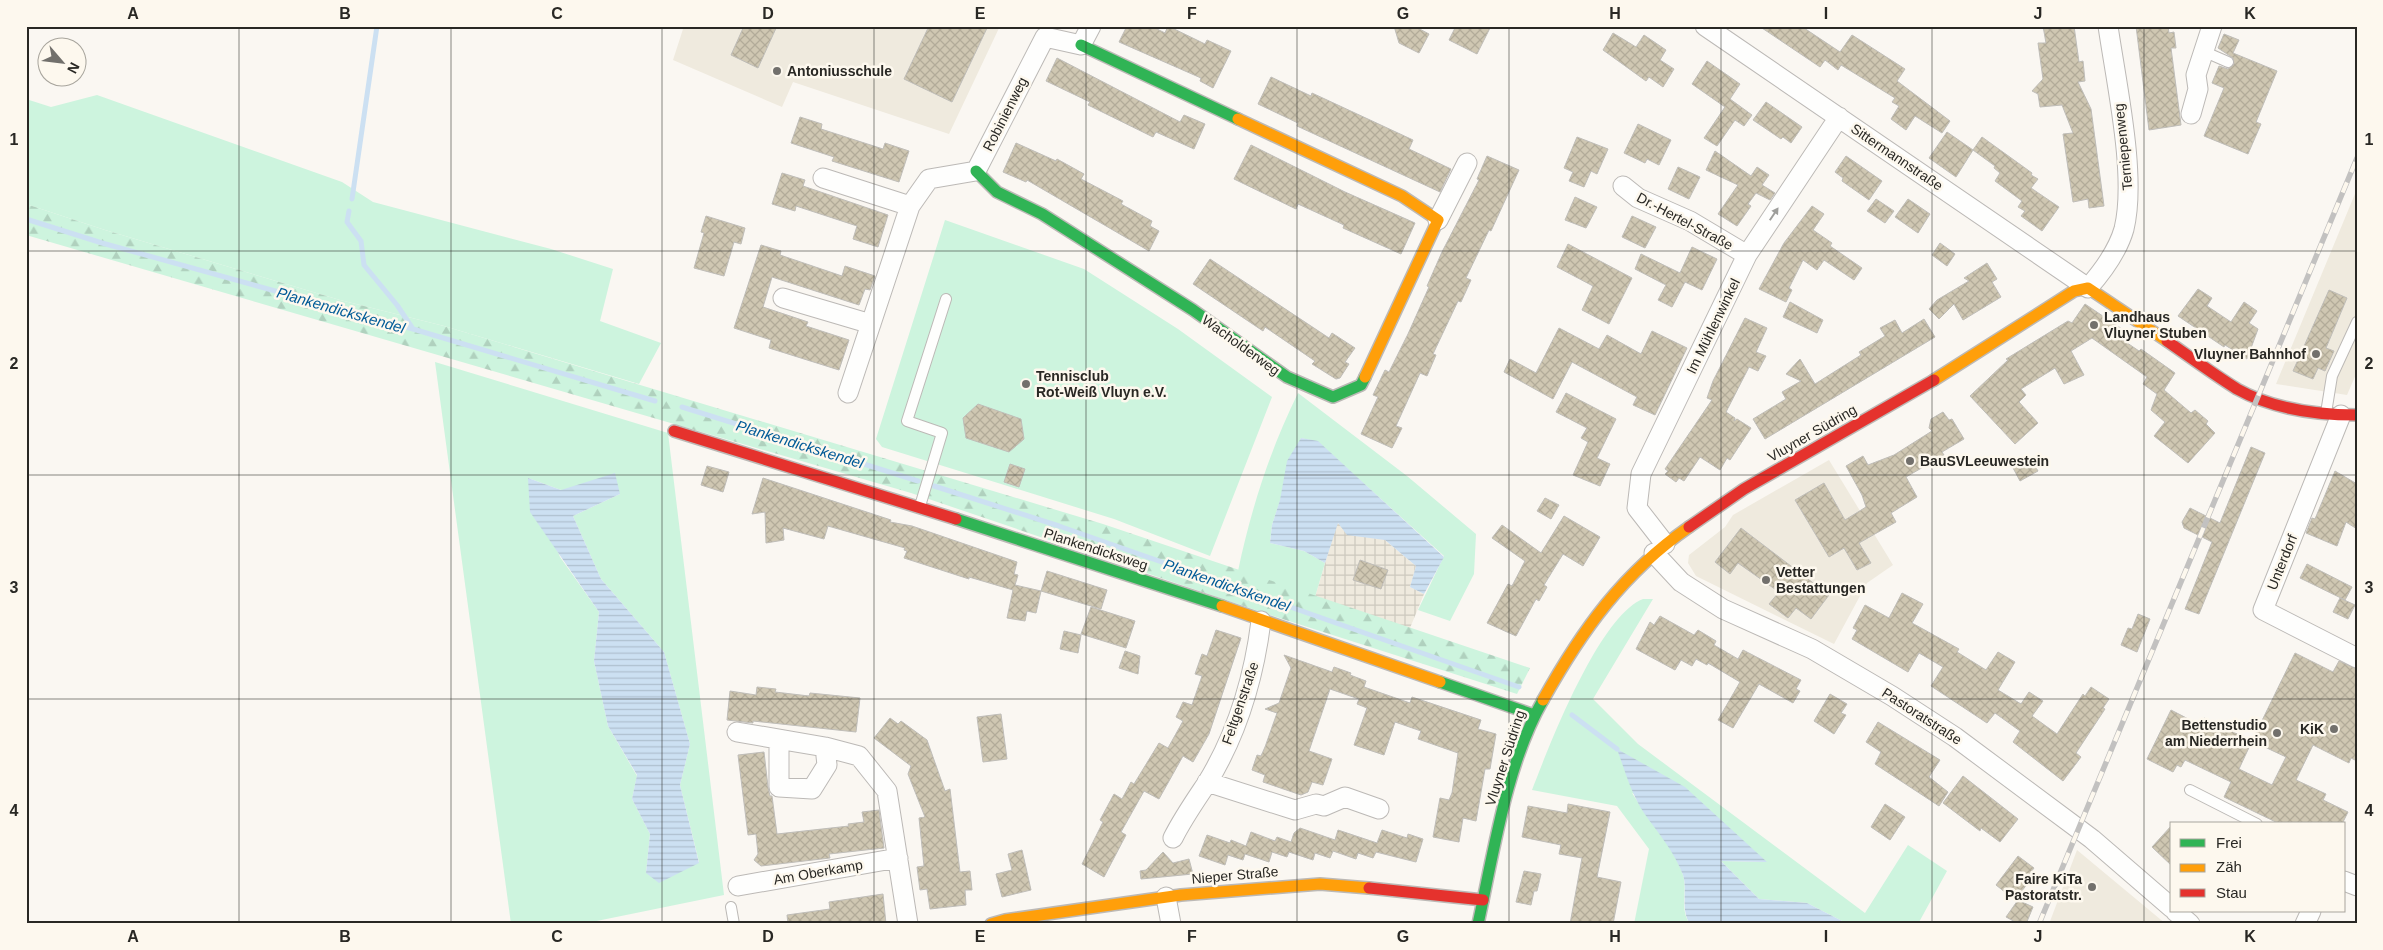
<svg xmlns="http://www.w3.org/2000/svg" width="2383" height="950" font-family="Helvetica,sans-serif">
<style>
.built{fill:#efeade}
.industrial{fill:url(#industrial-grid)}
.grass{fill:#cdf4de;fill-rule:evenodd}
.forest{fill:url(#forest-firs)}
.water{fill:url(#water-rules)}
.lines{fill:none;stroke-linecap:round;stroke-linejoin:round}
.stream{stroke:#cce0f2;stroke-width:5}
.building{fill:url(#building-cross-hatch);stroke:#bfbdb8;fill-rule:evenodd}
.lane-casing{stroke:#bcb9b6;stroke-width:12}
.street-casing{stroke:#bcb9b6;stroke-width:21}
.fast-casing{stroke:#bcb9b6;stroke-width:14}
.slow-casing{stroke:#bcb9b6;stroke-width:14}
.jam-casing{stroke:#bcb9b6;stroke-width:14}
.lane{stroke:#fefefd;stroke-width:10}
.street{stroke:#fefefd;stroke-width:19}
.fast{stroke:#30b455;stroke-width:11}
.slow{stroke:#ff9f0a;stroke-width:11}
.jam{stroke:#e5322d;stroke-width:11}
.rail-casing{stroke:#c2c1c0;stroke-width:5.5}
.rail{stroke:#fdf8ee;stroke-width:4;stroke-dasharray:11;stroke-linecap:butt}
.oneway{fill:#9e9e9b}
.grid{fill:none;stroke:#292824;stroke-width:1;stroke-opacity:0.55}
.poi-dot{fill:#72706c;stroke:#fdf8ee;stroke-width:2}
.labels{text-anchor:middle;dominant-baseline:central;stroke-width:5;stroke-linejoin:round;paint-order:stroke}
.poi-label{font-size:14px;font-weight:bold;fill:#292824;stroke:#fdf8ee;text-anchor:start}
.street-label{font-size:14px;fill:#292824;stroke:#fdf8ee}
.water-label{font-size:15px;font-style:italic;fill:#005a97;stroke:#fdf8ee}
.neatline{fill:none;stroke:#292824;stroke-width:2}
.grid-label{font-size:16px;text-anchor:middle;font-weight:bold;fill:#292824}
</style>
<defs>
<pattern id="industrial-grid" width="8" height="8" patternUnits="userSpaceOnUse" patternTransform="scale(1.25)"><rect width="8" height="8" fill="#efeade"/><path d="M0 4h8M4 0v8" fill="none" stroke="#cdc9be"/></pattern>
<pattern id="forest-firs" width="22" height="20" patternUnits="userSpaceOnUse" patternTransform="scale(1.25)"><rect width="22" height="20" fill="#cdf4de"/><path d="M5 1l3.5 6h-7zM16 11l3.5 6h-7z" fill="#b0d1be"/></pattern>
<pattern id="water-rules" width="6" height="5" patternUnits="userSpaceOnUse" patternTransform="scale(1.25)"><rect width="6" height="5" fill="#cce0f2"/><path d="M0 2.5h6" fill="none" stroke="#afc0cf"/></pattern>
<pattern id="building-cross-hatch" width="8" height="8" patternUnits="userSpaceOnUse" patternTransform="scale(1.25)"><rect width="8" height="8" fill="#cfc7b2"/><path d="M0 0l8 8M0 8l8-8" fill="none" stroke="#b2ab99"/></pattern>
</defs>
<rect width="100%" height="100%" fill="#faf7f2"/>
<path class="built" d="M684,26H1000L949,134L793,82L782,107L673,60Z
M2357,189V372L2347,395L2276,384Z
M1829,460L1893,565L1867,583L1834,644L1696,576L1688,563L1689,555L1725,527L1733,515Z
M2077,850L2166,924H2049Z"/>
<path class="industrial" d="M1337,523L1367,537L1385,540L1416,566L1410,587L1424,594L1410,628L1315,597Z"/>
<path class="grass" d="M97,95L342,182L373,202L551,249L613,269L600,321L661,343L639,384L444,326L340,300L105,230L26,204V99L51,107Z
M945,220L1084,269L1178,329L1272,397L1210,556L1114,519L882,447L876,439Z
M435,362L668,433L724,895L582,924H511ZM528,478L561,490L620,494L573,516L601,579L664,652L690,744L680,785L699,862L646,873L650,834L632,799L637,776L608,726L594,661L599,612L560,557Z
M1298,393L1407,476L1476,534L1474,574L1450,621L1418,610L1444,556L1318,442L1301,438L1272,525L1270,543L1304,551L1325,563L1315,597L1238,571C1251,509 1270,450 1298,393Z
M1643,599H1653L1593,699L1638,744L1865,913L1908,845L1947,871L1918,924H1848L1807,903L1759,899L1721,861L1766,862L1632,793C1649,820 1673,844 1683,875C1688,891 1679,909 1690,924H1634L1649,849L1617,806L1532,790C1549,746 1599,616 1643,599Z"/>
<path class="forest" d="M26,204L105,230L340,300L444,326L1103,524L1530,668L1517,694L1264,613L911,493L26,235Z"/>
<path class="water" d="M1301,438L1318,441L1444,557L1424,594L1410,587L1416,566L1385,540L1347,535L1338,523L1325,563L1304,551L1270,543L1272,525L1280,500L1287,461Z
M615,473L620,494L573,516L601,579L664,652L690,744L680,785L699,863L659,883L646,873L650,834L632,799L637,775L608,726L594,661L599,612L530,512L528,478L561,490Z
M1617,749L1685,787L1767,862L1721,861L1759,899L1807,903L1848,924H1690C1680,909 1688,890 1683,875C1674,851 1658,833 1644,813C1631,793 1625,771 1617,749Z"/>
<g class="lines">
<path class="stream" d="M352,199L377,26
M349,211L347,222L361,241L364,265L397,305L413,329
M26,219L102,243L413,329L655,401
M682,407L918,481
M934,486L1059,526L1519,687
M1572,715L1617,749"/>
</g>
<path class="building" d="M744,26H777L758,68L731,55Z
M929,26H988L952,102L904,79Z
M1127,26H1151L1165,33L1168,26L1205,44L1207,40L1231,51L1213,88L1200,81L1201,78L1119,42Z
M1394,26H1414L1429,34L1419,53L1399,43Z
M1456,26H1491L1477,54L1449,40Z
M1759,26H1801L1840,52L1852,35L1905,69L1897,81L1950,121L1942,133L1915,116L1906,130L1891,119L1899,106L1892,102L1895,98L1841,65L1838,70L1825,60L1820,67Z
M2043,26H2074L2079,62L2083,61L2085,81L2078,82L2091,109L2104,206L2089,208L2088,199L2073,202L2063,134L2073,133L2062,105L2040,107L2038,94L2032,91L2043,79L2038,43H2046Z
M2136,26H2168L2169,33L2174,32L2176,48H2171L2181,125L2149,130Z
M1613,33L1636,47L1644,35L1666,50L1660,60L1674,69L1663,87L1649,77L1646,81L1603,50Z
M2224,34L2239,40L2233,53L2277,71L2256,122L2261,124L2248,154L2204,136L2224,88L2212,83L2219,66L2228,69L2234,64L2233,58L2218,48Z
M1057,58L1180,122L1184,115L1205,124L1194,149L1156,132L1153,137L1088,105L1090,102L1046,81Z
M1707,61L1740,84L1730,99L1752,115L1744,126L1735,120L1717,146L1704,138L1725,107L1692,84Z
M1271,77L1311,96L1312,93L1413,140L1409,149L1451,169L1440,192L1297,126L1298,123L1258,104Z
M1766,102L1802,127L1791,143L1783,137L1781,139L1753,120Z
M800,117L822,124L821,129L883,149L885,143L909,151L899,182L832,161L834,157L791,143Z
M1638,124L1671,140L1659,165L1647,159L1645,163L1624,153Z
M1947,132L1973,150L1956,177L1929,158Z
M1577,137L1608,149L1597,174L1591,171L1584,187L1569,181L1573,172L1564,168Z
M1982,137L2032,173L2031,175L2038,179L2031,188L2059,207L2042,231L2021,216L2025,211L2018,207L2022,201L1995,181L2000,173L1994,168L1995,166L1973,150Z
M1016,143L1056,161L1057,159L1084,174L1081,179L1123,201L1121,204L1152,221L1150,226L1159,231L1149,251L1027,180L1026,182L1003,172Z
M1251,145L1345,192L1415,223L1401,254L1343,228L1344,225L1298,204L1296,209L1234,179Z
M1715,151L1751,176L1757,167L1769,175L1762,185L1775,193L1770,200L1756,193L1748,204L1751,206L1737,226L1718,214L1738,185L1706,170Z
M1487,156L1519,170L1491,231L1489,230L1466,278L1471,280L1461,302L1458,301L1433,354L1436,355L1427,376L1420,373L1396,426L1402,428L1392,448L1361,434L1378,397L1373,395L1385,370L1389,372L1408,334L1429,287L1427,286L1442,252L1479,180L1477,179Z
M1846,156L1882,181L1869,200L1842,181L1843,178L1835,172Z
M1678,167L1700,177L1689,199L1668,189Z
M782,173L805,180L803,186L888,215L878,247L853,239L857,226L796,206L795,211L772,204Z
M1575,197L1597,207L1586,228L1565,220Z
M1876,199L1894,211L1885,223L1867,211Z
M1908,199L1930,214L1918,233L1895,217Z
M1812,206L1824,214L1813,230L1832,243L1830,246L1862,268L1854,280L1824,260L1817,270L1803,260L1789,288L1792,290L1786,302L1759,289L1784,243Z
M706,216L745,228L741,244L734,242L724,276L694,268L704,233L701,232Z
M1632,216L1656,227L1645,248L1622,237Z
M1940,243L1955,254L1947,266L1932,255Z
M1568,244L1632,278L1609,324L1582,310L1593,286L1557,267Z
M761,245L781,251L780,255L842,276L845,266L875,276L870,290L865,289L859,305L772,277L763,307L808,322L806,326L849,340L839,370L769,348L771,340L734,328Z
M1692,247L1717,259L1702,290L1685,282L1672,307L1658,300L1666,285L1635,269L1641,254L1680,273Z
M1210,259L1329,338L1332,333L1355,348L1345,362L1349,364L1340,378L1336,379L1312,364L1315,361L1265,327L1263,331L1193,284Z
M1987,263L1997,279L1992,282L2001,297L1963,320L1954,304L1939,319L1929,309L1937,300L1969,281L1964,278Z
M2198,289L2212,298L2207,306L2231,322L2244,302L2257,311L2249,323L2258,329L2247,359L2225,345L2224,347L2178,316Z
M2329,290L2347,298L2326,348L2334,351L2325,371L2318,368L2313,379L2293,371Z
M1790,302L1823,320L1817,333L1783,317Z
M2085,304L2122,329L2117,336L2139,351L2141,349L2175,373L2164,390L2191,413L2195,410L2208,421L2206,424L2215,433L2188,463L2154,436L2165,422L2151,410L2157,394L2143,384L2147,377L2092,338L2071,351L2084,375L2064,384L2055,368L2021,389L2026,395L2019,402L2038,423L2015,444L1970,396L2008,360L2006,359L2068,321L2072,323Z
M1745,318L1767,328L1756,352L1766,356L1758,371L1749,367L1726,412L1735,418L1734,421L1737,419L1751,428L1730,460L1727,458L1720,470L1700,457L1684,481L1679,478L1676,482L1665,474L1668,471L1665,469L1712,400L1707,398L1713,381Z
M1924,319L1935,337L1765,439L1753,419L1786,399L1782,392L1801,381L1786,374L1800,359L1815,384L1861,355L1859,352L1885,336L1880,328L1895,320L1902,333Z
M1559,328L1599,349L1607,335L1641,354L1652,331L1687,348L1655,415L1633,405L1637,397L1572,362L1553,399L1504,372L1510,359L1536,373Z
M1566,393L1616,419L1597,458L1610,464L1600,486L1573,475L1588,442L1581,438L1587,428L1556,412Z
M978,404L1021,419L1024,439L1009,452L966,438L963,418Z
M1943,412L1949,420L1952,419L1964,439L1942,452L1944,455L1906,477L1917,497L1891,513L1896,522L1859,543L1871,563L1857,570L1844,548L1829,557L1795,500L1824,483L1845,520L1866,507L1862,495L1846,466L1863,456L1868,465L1894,455L1932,431L1929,428L1931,419Z
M2251,447L2265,453L2199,614L2185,609L2212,542L2184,528L2182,522L2190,508L2220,523Z
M2029,456L2038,471L2020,481L2012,466Z
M1010,464L1025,469L1019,487L1004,482Z
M707,466L729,472L723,492L701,485Z
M2335,471L2357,484V529L2346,522L2337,546L2306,533L2312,518L2315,519Z
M763,478L891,520L890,522L912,526L1017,562L1014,574L1018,575L1015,585L1041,591L1047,571L1107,590L1101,609L1041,591L1036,613L1027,611L1025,621L1007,618L1013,590L969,577V579L904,558L907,551L904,550L905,548L828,526L824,539L783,528L784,540L766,543L765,512L752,514Z
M1545,498L1559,505L1551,519L1537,511Z
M1564,516L1600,537L1583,566L1563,554L1544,585L1547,587L1539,601L1536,599L1516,636L1487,623L1508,584L1512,586L1525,561L1492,538L1502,525L1541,553Z
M1741,528L1829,595L1811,619L1796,608L1788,618L1769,604L1779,592L1738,563L1730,574L1715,562Z
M1360,560L1388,570L1381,589L1353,580Z
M2307,564L2352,587L2345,600L2300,578Z
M1902,593L1923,604L1912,623L1959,649L1957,652L1986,670L1998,652L2015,662L1998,690L2021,704L2029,692L2043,701L2032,716L2057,734L2083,694L2085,696L2091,687L2109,699L2103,708L2105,709L2076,753L2081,757L2063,781L2013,742L2020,731L1995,713L1987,723L1931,686L1943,667L1919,653L1908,672L1852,639L1857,630L1853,628L1865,605L1889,618Z
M2340,598L2355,605L2348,619L2333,612Z
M1091,607L1135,621L1126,648L1081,634Z
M2138,614L2150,619L2137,652L2121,645L2128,628L2132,629Z
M1660,616L1694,635L1698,630L1716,641L1714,645L1738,659L1743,650L1801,680L1796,689L1800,691L1793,703L1759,684L1733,728L1718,720L1740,682L1708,663L1707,665L1696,659L1692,666L1681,660L1675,670L1636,649L1650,622L1654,625Z
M1216,630L1241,638L1209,734L1193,762L1183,756L1159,799L1144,791L1121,832L1126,835L1104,877L1082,864L1103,822L1100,820L1114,794L1122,799L1131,782L1134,784L1159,743L1168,748L1183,721L1176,717L1183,702L1192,705L1202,676L1195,674L1202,654L1207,656Z
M1064,631L1081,635L1078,653L1060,649Z
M1125,651L1140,656L1138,674L1119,668Z
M2295,653L2333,672L2339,661L2357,669V761L2351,758L2349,763L2313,745L2296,780L2326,794L2323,800L2348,812L2342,824H2280L2224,797L2231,782L2185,760L2181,767L2177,765L2173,772L2147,759L2171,710L2200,725L2204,718L2252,741ZM2252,741L2286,757L2272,785L2239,769Z
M1284,655L1332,672L1334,667L1351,673L1350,675L1366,681L1364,687L1410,703L1412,697L1481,720L1478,729L1496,734L1490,769H1485L1476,821L1463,818L1459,842L1433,837L1440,798L1449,800L1452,793L1458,753L1418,739L1421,731L1395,722L1384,755L1354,745L1367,708L1357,704L1359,699L1330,689L1309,751L1332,759L1323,785L1312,782L1308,792L1301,795L1263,782L1265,775L1252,770L1257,755L1261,756L1265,747L1277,713L1265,709L1279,703L1291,668Z
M757,687L776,689L775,692L809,696L810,693L860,698L856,732L753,721V723L727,720L730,691L756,695Z
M1830,694L1847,704L1841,713L1846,715L1834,734L1814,721Z
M1001,714L1007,759L983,762L977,717Z
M890,718L898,724L901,721L927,740L945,791L950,789L960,872L970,871L972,890H965L966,905L930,909L927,889L920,890L917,867L924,866L919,818L925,817L908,774L911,766L874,738Z
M1878,722L1940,760L1929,777L1948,792L1939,806L1875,764L1881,752L1866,742Z
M764,752L768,787L770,796H772L777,834L849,826L848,824L864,822L862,812L879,810L884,848L829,854L830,858L761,866L754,860L758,854L756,834L748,835L738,755Z
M1963,776L2018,819L2000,842L1981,828L1980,831L1943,803Z
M1568,804L1610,812L1597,877L1621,882L1613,924H1570L1582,858L1559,854L1561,845L1522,837L1528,806L1567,813Z
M1885,804L1905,817L1890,840L1871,827Z
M2172,825V866L2152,847Z
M1300,828L1335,840L1338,830L1377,843L1382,830L1407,838L1408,834L1423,839L1416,862L1376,852L1373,858L1358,853L1356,859L1333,851L1330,858L1315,853L1313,860L1289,852L1287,857L1272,852L1269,862L1245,854L1243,860L1228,855L1225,865L1199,856L1207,835L1230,843L1231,840L1246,846L1251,832L1275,841L1277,837L1291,842L1294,833Z
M1022,850L1031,890L1002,897L996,874L1012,870L1008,854Z
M1163,852L1173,863L1189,859L1193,874L1141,879L1140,871L1146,870Z
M2018,856L2034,868L2028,876L2031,879L2015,900L1996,885Z
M1524,871L1541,874L1537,891H1534L1531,905L1516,902Z
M883,894L886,924H788L787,915L830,909L829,902Z
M2018,900L2033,907L2026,924H2019L2006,917Z"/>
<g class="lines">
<defs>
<path id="lane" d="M2205,52L2228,62
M2326,413L2332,376L2357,322
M920,506L942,433L907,421L946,299
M2190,790L2257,824
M731,907L734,924"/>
<path id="street" d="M1705,26L2088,288C2103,271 2118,250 2124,229C2137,176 2116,82 2108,26
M2191,114L2198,89L2196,75L2212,26
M823,178L910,206
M1623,186L1638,198L1690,221L1747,255
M1438,220L1467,163
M783,298L871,324
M848,393L910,206L929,179L976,171L1045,37L1081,45L1091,26
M2341,415L2263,610L2357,658
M1665,544L1637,508L1641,474L1747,255L1839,117
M1654,553L1681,582L1723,609L1812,649L1892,696L1955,737L2092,839L2172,908
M737,732L825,747L859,756L887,791L908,924
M779,740V787L812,789L827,765L825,747
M1207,782L1295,810L1316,804L1324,806L1345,797L1379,809
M1173,838C1183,818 1195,801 1207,783C1237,734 1254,677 1261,621
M2344,881L2357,886
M738,886L898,858
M1166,897L1171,924
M2175,911L2190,924
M2305,924L2311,911"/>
<path id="fast" d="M1081,45L1238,119
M976,171L997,192L1042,214L1193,310L1287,377L1333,397L1361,385L1365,377
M956,519L1222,606
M1440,682L1534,715
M1478,924C1494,851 1506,765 1543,700"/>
<path id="slow" d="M1238,119L1402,196L1438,220L1365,377
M1934,380L2074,291L2088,288L2167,341
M1222,606L1440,682
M1543,700C1582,630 1623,573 1689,527
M991,924L1005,920L1181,895L1320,884L1369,888"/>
<path id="jam" d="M2167,341C2190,357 2213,374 2237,389C2273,409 2317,415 2357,415
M674,431L956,519
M1689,527L1744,489L1934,380
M1369,888L1483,900"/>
</defs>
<use href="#lane" class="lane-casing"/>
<use href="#street" class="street-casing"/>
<use href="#fast" class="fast-casing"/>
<use href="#slow" class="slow-casing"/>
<use href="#jam" class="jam-casing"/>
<use href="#lane" class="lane"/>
<use href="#street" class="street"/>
<use href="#fast" class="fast"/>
<use href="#slow" class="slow"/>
<use href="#jam" class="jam"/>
<defs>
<path id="rail" d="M2039,924L2357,158"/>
</defs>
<use href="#rail" class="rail-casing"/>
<use href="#rail" class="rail"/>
</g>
<defs><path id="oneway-solid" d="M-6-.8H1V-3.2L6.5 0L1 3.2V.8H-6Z" transform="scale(1.25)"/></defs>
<use class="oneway" href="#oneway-solid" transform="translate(1774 214) rotate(-56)"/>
<path class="grid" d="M239,26V924M451,26V924M662,26V924M874,26V924M1086,26V924M1297,26V924M1509,26V924M1721,26V924M1932,26V924M2144,26V924M26,251H2357M26,475H2357M26,699H2357"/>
<g class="poi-dot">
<circle cx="777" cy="71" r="5"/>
<circle cx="2094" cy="325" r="5"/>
<circle cx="2316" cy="354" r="5"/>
<circle cx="1026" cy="384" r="5"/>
<circle cx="1910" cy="461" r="5"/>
<circle cx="1766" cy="580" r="5"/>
<circle cx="2334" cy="729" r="5"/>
<circle cx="2277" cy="733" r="5"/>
<circle cx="2092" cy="887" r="5"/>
</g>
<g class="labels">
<g class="poi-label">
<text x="787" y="71">Antoniusschule</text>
<text x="2104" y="317">Landhaus<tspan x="2104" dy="16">Vluyner Stuben</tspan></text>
<text x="2306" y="354" text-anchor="end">Vluyner Bahnhof</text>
<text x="1036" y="376">Tennisclub<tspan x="1036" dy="16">Rot-Weiß Vluyn e.V.</tspan></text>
<text x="1920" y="461">BauSVLeeuwestein</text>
<text x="1776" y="572">Vetter<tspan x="1776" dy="16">Bestattungen</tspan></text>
<text x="2267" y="725" text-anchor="end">Bettenstudio<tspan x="2267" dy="16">am Niederrhein</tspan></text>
<text x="2324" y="729" text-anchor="end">KiK</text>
<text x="2082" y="879" text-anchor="end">Faire KiTa<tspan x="2082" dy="16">Pastoratstr.</tspan></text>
</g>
<g class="street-label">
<text transform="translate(1005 114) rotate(-63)">Robinienweg</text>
<text transform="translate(2123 147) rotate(-96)">Terniepenweg</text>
<text transform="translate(1897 157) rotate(34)">Sittermannstraße</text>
<text transform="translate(1685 221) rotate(28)">Dr.-Hertel-Straße</text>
<text transform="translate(1713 326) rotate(-64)">Im Mühlenwinkel</text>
<text transform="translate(1241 345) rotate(36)">Wacholderweg</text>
<text transform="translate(1812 433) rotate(-30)">Vluyner Südring</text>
<text transform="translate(1096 549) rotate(18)">Plankendicksweg</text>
<text transform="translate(2282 562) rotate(-68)">Unterdorf</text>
<text transform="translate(1240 703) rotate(-71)">Feltgenstraße</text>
<text transform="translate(1922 716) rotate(33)">Pastoratstraße</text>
<text transform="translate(1505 758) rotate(-72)">Vluyner Südring</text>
<text transform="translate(818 872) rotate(-10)">Am Oberkamp</text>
<text transform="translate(1235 875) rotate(-5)">Nieper Straße</text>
</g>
<g class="water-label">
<text transform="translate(341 310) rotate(16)">Plankendickskendel</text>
<text transform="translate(800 444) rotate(17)">Plankendickskendel</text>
<text transform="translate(1227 585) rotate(19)">Plankendickskendel</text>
</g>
</g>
<rect width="2383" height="950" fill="none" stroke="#fdf8ee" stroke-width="55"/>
<rect x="2170" y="822" width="175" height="90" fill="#fdf8ee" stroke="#a8a59d"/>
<rect x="2180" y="839" width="25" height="8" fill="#30b455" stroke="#a8a59d"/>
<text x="2216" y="848" font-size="15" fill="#292824">Frei</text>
<rect x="2180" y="864" width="25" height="8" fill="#ff9f0a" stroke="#a8a59d"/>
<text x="2216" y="872" font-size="15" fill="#292824">Zäh</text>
<rect x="2180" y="889" width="25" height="8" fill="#e5322d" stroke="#a8a59d"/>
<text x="2216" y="898" font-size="15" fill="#292824">Stau</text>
<g transform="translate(62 62) rotate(118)"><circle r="24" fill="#fdf8ee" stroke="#a8a59d"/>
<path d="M0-4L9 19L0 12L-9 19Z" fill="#72706c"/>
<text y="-8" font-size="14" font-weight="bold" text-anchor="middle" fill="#292824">N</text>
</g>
<rect x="28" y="28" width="2328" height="894" class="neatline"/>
<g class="grid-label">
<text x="133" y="19">A</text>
<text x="345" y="19">B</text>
<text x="557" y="19">C</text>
<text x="768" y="19">D</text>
<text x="980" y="19">E</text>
<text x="1192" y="19">F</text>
<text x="1403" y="19">G</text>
<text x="1615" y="19">H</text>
<text x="1826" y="19">I</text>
<text x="2038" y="19">J</text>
<text x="2250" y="19">K</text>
<text x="14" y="145">1</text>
<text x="2369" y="145">1</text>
<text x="14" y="369">2</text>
<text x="2369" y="369">2</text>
<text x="14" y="593">3</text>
<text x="2369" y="593">3</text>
<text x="14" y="816">4</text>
<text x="2369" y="816">4</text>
<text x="133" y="942">A</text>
<text x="345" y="942">B</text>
<text x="557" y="942">C</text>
<text x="768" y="942">D</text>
<text x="980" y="942">E</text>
<text x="1192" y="942">F</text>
<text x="1403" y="942">G</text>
<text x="1615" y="942">H</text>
<text x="1826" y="942">I</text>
<text x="2038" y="942">J</text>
<text x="2250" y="942">K</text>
</g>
</svg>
